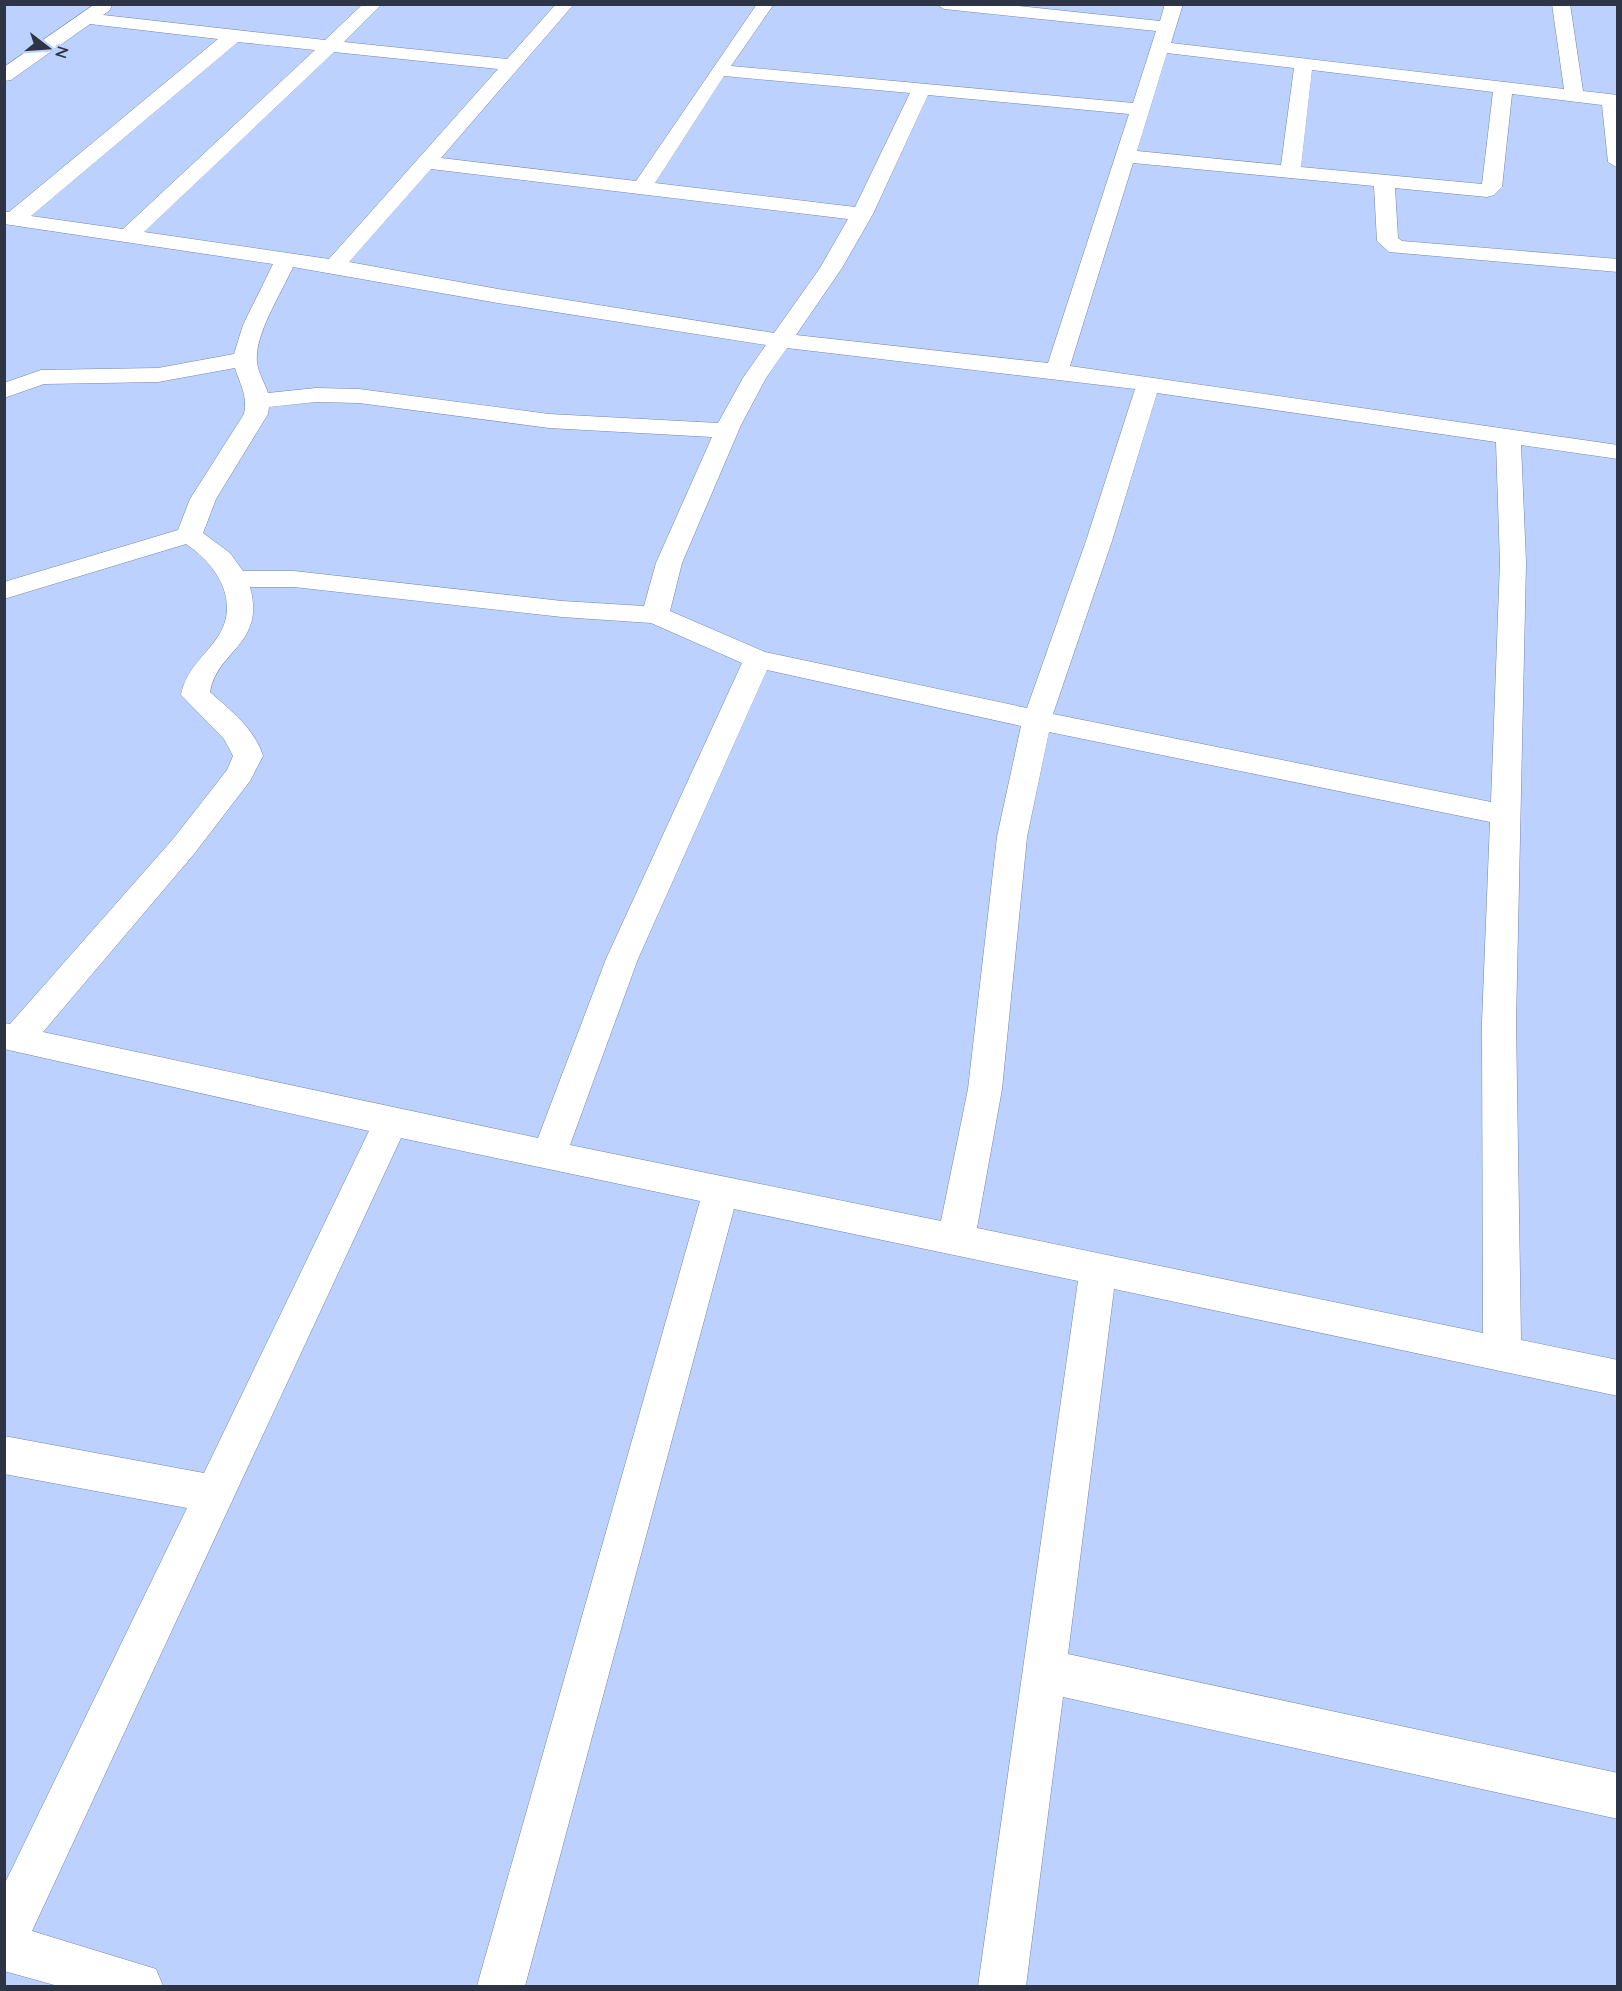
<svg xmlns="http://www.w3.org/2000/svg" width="1622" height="1991" font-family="Quicksand,sans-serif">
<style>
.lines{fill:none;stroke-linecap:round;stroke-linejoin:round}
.minor-casing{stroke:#7386af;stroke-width:1}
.minor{fill:#fff;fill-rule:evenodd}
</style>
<rect width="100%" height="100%" fill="#bcd1fd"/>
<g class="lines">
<defs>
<path id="minor" d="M95,4H112L110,10L103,15L325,40L363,4H382L344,42L507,59L556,4H574L441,158L636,181L757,4H774L731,66L1133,103L1156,31L944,9L936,4H1000L1160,21L1165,4H1183L1171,43L1564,89L1552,4H1570L1583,91L1618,95V168L1608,162L1602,105L1512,94L1502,187L1494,195L1487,197L1395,188L1398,238L1402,241L1618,259V272L1389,252L1377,241L1374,186L1133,163L1070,366L1618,445V459L1521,445L1526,562L1516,1022L1521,1340L1618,1360V1396L1114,1289L1068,1654L1618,1773V1819L1063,1697L1026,1986H978L1078,1281L734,1209L525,1986H477L700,1201L401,1138L32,1931L156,1969L163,1986H58L4,1971V1885L187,1508L4,1474V1436L204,1473L369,1131L4,1049V1023L10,1024L173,839L227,770L233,756L224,739L181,695C186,669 203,658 217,638C242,602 216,564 186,544L4,599V582L178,530L190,499L244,414C248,396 240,384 235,368L158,382L44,384L4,398V383L41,370L158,368L234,354L243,325L273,264L4,224V212H9L218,39L90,24L11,80L4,81V67ZM238,42L315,50L123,229L31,216ZM334,52L498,69L329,259L144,232ZM1167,53L1294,68L1281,165L1137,151ZM1312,70L1493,92L1482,184L1301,167ZM724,76L910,93L855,207L655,183ZM928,95L1129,114L1048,363L796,335L842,268L873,214ZM431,169L848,219L820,268L774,333L498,289L349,262ZM293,267L498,303L766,345L743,378L718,423L549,414L359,389L316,388L268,393C265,383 258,373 257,362C254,335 282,292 293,267ZM787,348L1135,389L1086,541L1027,708L765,652L670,611L682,563L741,425L766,378ZM1157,393L1496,442L1500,562L1491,802L1053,714L1112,541ZM316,402L359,403L549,428L712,437L656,563L644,606L562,601L294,571H243L230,553L203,533L216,499L268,414L269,407ZM250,587H294L562,617L651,623L742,663L606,959L538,1138L43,1032L194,854L250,781L263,756C255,729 230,710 210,692C217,650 266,645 250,587ZM767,670L1021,726L997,837L968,1089L941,1221L570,1145L638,959ZM1049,732L1490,822L1482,1022L1483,1333L977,1228L1002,1089L1027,837Z"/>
</defs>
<use href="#minor" class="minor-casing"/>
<use href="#minor" class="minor"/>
</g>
<rect width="1622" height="1991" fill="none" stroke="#2c3445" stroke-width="12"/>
<g transform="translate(48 48) rotate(107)" stroke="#bcd1fd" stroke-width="4.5" paint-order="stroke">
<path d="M0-4.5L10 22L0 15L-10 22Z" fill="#2c3445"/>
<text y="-9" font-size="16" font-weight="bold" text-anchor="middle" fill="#2c3445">N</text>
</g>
</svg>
